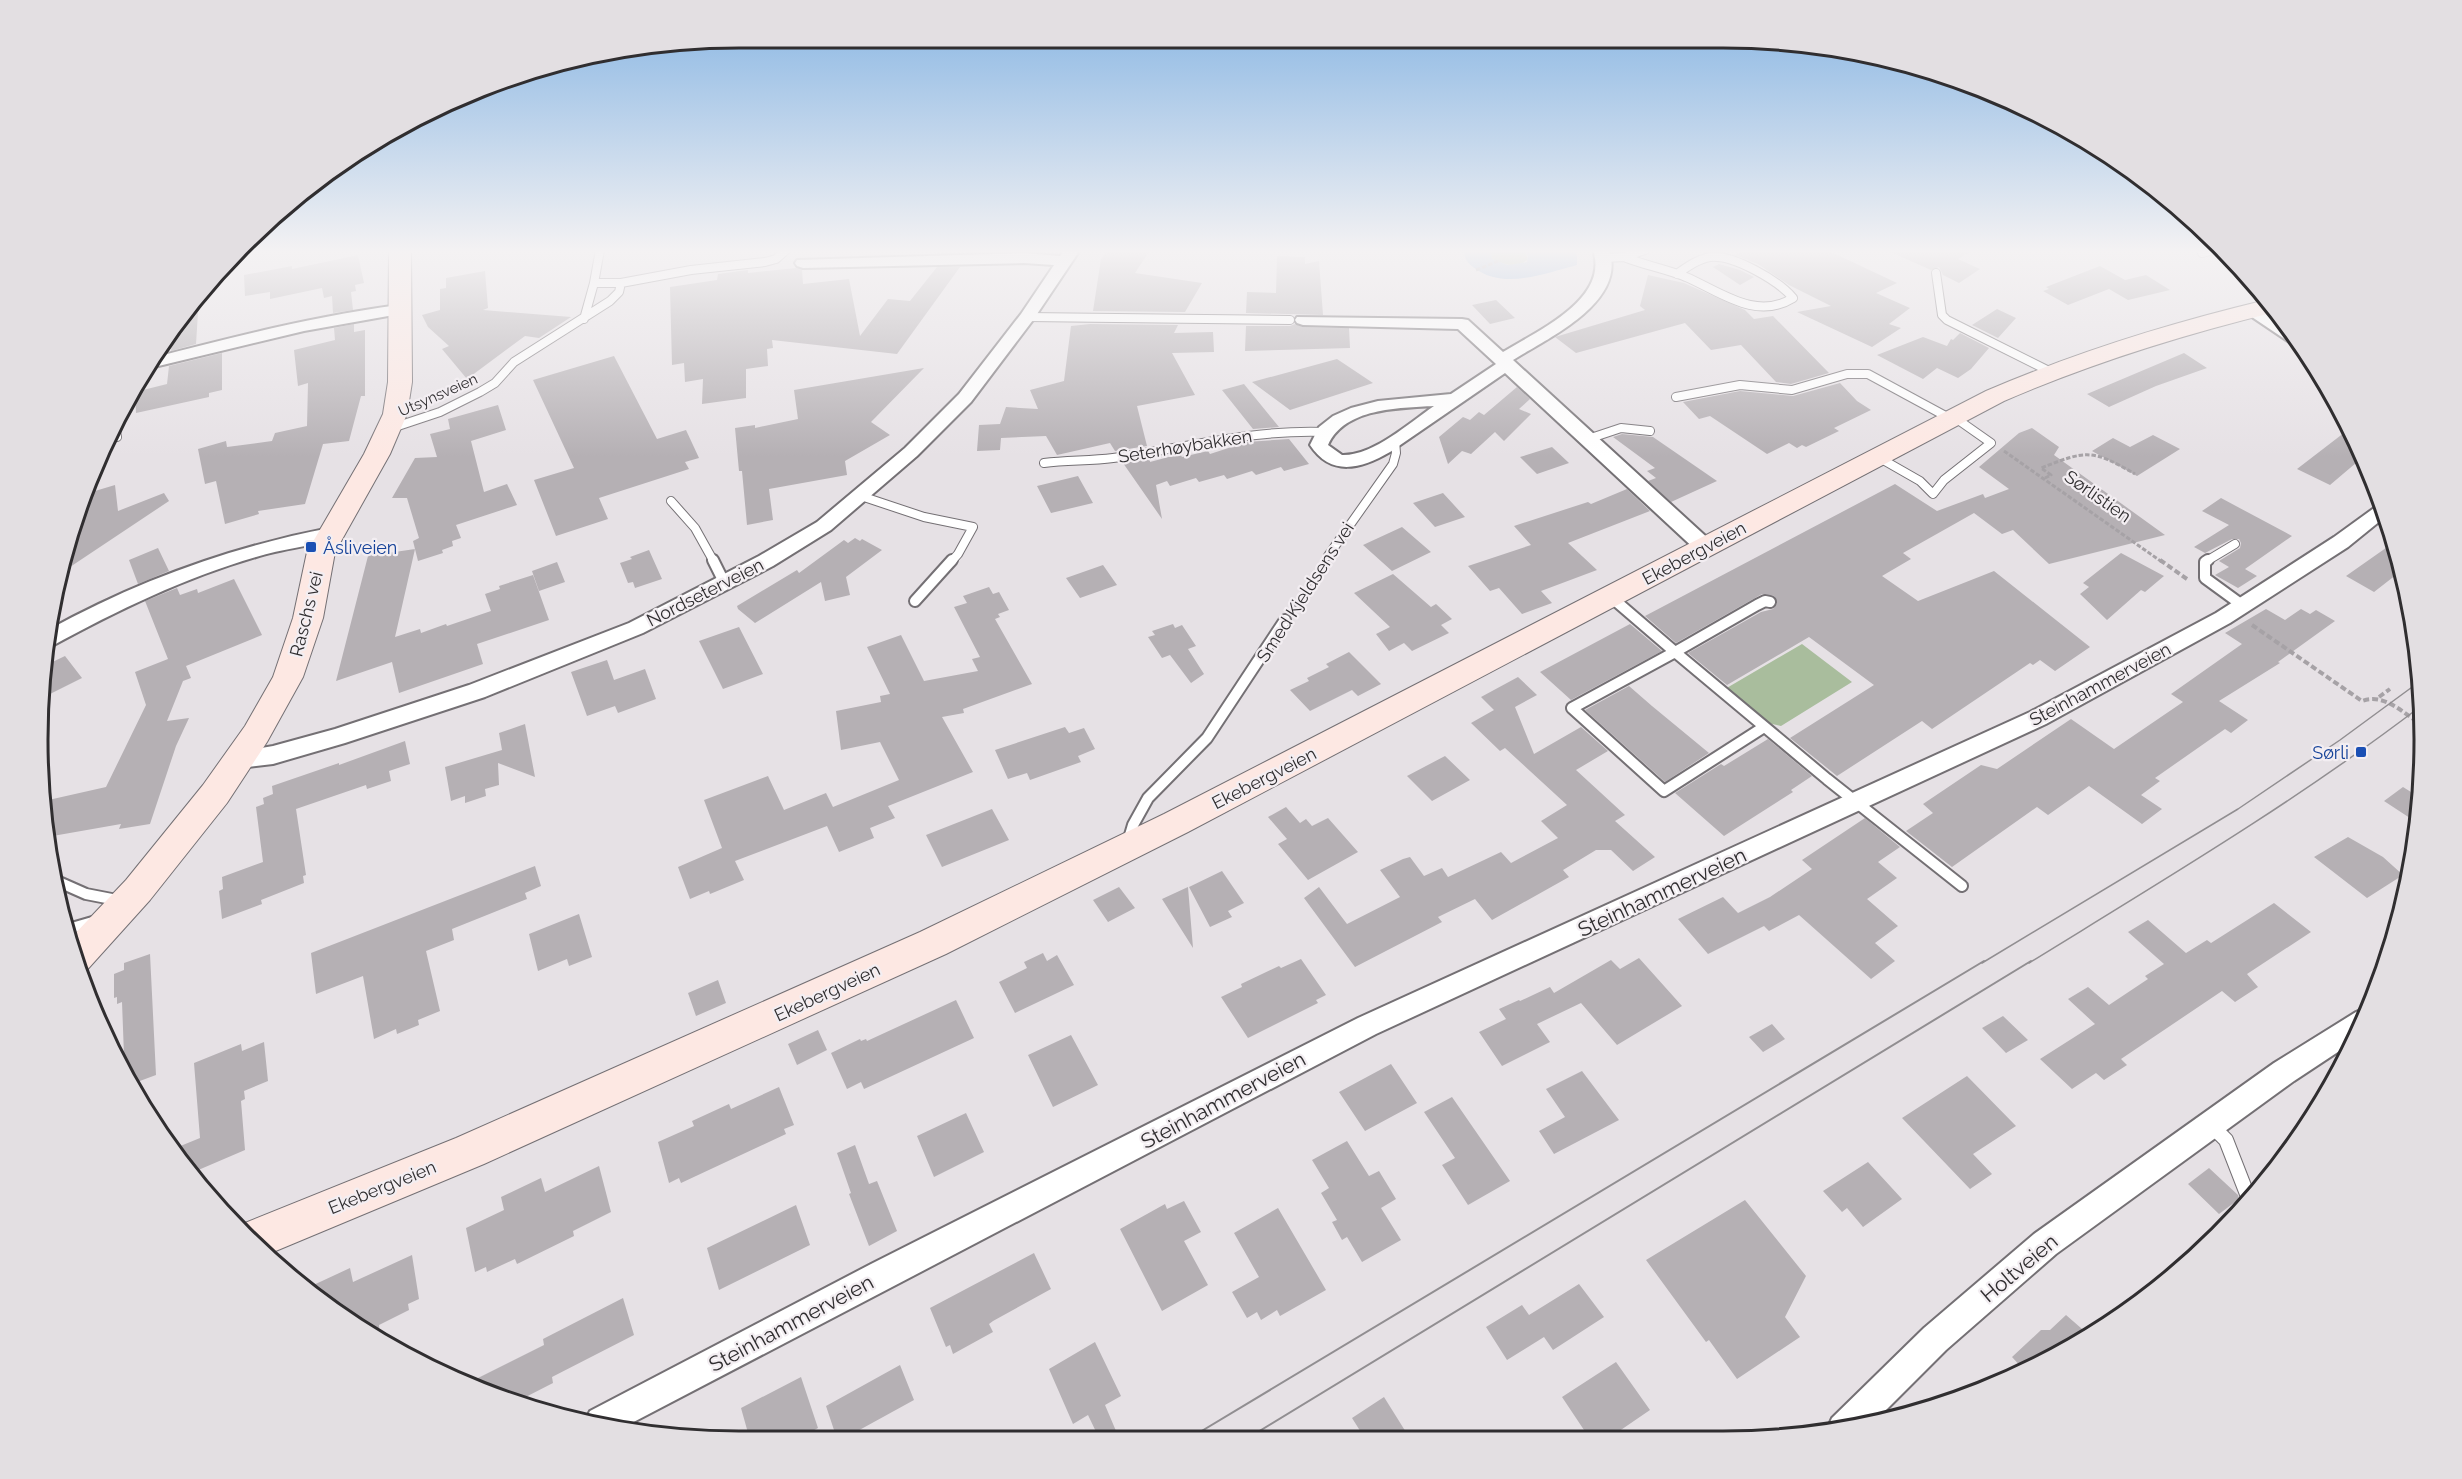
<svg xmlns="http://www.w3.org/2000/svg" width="2462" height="1479" font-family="Raleway,sans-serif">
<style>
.green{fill:#a9bd9d}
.water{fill:#96b6db}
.building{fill:#b5b0b4}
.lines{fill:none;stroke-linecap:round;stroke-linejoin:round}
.lane-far2-casing{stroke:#747074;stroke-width:10}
.lane-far1-casing{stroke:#747074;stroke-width:14}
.lane-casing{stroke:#747074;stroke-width:16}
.street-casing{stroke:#747074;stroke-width:4}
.secondary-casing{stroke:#747074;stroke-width:2}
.path-far1{stroke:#a6a2a6;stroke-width:3;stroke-dasharray:4.5 2;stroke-linecap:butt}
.path{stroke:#a6a2a6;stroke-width:4;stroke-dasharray:6 3;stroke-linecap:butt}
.lane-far2{stroke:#fff;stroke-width:8}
.lane-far1{stroke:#fff;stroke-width:10}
.lane{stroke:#fff;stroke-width:14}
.street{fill:#fff;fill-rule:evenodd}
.secondary{fill:#fde8e3;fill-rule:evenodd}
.tram-far1{stroke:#918e91;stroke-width:1.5}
.tram{stroke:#918e91;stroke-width:2}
.transit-dot{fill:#1a4fb4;stroke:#f3eef2;stroke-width:2}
.labels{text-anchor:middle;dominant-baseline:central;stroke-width:4.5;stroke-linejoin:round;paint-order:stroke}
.far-street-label{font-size:15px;fill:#302e30;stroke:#f3eef2}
.street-label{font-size:18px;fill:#302e30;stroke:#f3eef2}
.transit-label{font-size:18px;fill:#164399;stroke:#f3eef2;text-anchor:start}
.near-street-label{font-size:21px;fill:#302e30;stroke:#f3eef2}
.rim{fill:none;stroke:#302e30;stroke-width:3}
</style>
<rect width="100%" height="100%" fill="#e6e1e5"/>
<path class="green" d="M1494,250H1524L1528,259C1518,269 1504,265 1492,259L1490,253Z
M1802,644L1852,682L1781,726L1768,723L1725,689Z"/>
<path class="water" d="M1464,250H1494L1491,253L1492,259L1508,265L1527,262L1528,256L1524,250H1574L1577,256V265C1545,273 1505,290 1476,269C1468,264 1464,259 1464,250Z"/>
<path class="building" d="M1108,250H1150L1135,273L1202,283L1185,312L1093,311L1101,259Z
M1744,250H1827L1897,283L1876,293L1910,308L1889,324L1901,328L1872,347L1797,312L1831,306L1789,285L1758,264L1735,255Z
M1886,250H1973L1958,259L1980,269L1959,283L1943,275L1939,267L1931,270Z
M358,255L364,283L355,285L356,291L351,292L353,310L333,313L332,296L324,298L322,288L270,299V292L245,296L244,275L292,266V269Z
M1277,256L1305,257V264L1319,261L1323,315L1246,313L1247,292L1276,293Z
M1719,264L1740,270L1754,277L1740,285L1713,267Z
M2100,266L2125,280L2146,275L2170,290L2128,300L2109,289L2068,305L2043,291L2049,289L2046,287Z
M937,267H960L897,354L772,340L773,348L767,349L768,366L746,369V398L702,404L703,379L685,382L684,363L672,365L670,287L717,280L718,274L748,270V273L796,268L802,270L803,284L849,279L860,336L888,299L910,301Z
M485,271L488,308L483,310L571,317L539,338L525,336L467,379L442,349L449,346L428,327L422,315L440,310V289L446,288V278Z
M1648,275L1684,283L1745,310L1754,319L1773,316L1829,373L1791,384L1776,382L1741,345L1711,350L1685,323L1576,353L1555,337L1645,310L1640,306Z
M199,297L196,344L171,351L174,328Z
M1496,300L1515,318L1490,324L1472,305Z
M1997,309L2016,318L1998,338L1972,325Z
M354,324V332L365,330V396H361L349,441L323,444L305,504L258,511L259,514L225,524L216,481L205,484L198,449L226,441L227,447L272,441L275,433L307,426L308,383L298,386L294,350L335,340L334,328Z
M1090,324L1178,325L1174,333L1213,332L1214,352L1172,353L1195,395L1137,406L1147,446L1115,451L1110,443L1057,455L1046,436L1001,438L1000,450L977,451L979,425L1000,424L1006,407L1038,409L1030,390L1064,381L1071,326Z
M1295,324L1303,327L1349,328L1350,348L1245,351L1246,326H1290Z
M1960,333L1989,348L1971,369L1958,378L1937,368L1923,379L1877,355L1923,337L1947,346L1951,339L1953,340Z
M222,353V390L209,393V397L136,413L135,392L167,384L169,366Z
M2184,353L2207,368L2156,386L2109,407L2087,394Z
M614,356L657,439L686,430L699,458L685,462L689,469L599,498L608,519L556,536L534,480L574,468L533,380Z
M1337,359L1373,383L1290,410L1252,382Z
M924,368L871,422L890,435L845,461L847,475L769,489L773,520L747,525L742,471H739L735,428L755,425V428L798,419L794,390Z
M1840,383L1857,401L1871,410L1834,428L1839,431L1806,447L1802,445L1797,448L1789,443L1767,454L1710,416L1699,419L1683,402L1740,391L1793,396Z
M1244,384L1279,427L1253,429L1222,390Z
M1517,387L1530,399L1519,409L1531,414L1504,441L1495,432L1471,454L1462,451L1448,464L1439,437L1463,417L1470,420L1479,412L1484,415Z
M498,405L506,430L471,441L484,492L507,484L517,505L456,525L461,538L452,541L453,546L442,550L443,553L418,561L413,541L419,538L407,498H392L415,458L437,457L430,434L450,429L448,419Z
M2032,428L2059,447L2054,455L2165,535L2049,564L2013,530L2002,534L1974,513L1903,553L1911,559L1882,576L1918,601L1994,571L2090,647L2055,671L2040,660L2033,665L2030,663L1932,729L1922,721L1837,776L1790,738L1874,685L1809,637L1727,685L1688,653L1761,612L1773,609L1777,603L1774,596L1762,594L1676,643L1645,616L1895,484L1937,511L1983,494L1985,498L2009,489L1979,467L2019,433Z
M2349,429L2363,457L2330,485L2297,469Z
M1622,434L1653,437L1717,481L1671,502L1648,481L1656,478L1647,471L1655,468L1613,437Z
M2153,435L2180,449L2137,476L2092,451L2113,438L2130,447Z
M1289,439L1309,464L1284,471L1281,467L1256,475L1252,471L1227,479L1224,475L1199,482L1196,478L1170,486L1167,481L1156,485L1162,519L1123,463L1150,459V462L1180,454L1182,457L1208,451L1210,454L1247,442Z
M1552,447L1569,463L1537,474L1520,457Z
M1078,476L1093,503L1051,513L1037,486Z
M115,485L118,511L164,493L169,501L61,573L75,514L85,494Z
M1627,489L1650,511L1568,543L1597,570L1541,591L1552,603L1522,614L1499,588L1490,591L1468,566L1531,545L1514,526L1588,502L1591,504Z
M1443,493L1465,517L1435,527L1413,503Z
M2221,498L2292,536L2245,569L2257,576L2238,588L2215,575L2229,567L2219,561L2240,548L2241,543L2239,539H2232L2205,553L2194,547L2229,525L2202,511Z
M1402,527L1431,552L1392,571L1363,545Z
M855,538L860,541L862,539L882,550L846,577L850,595L825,601L821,582L755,623L738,609L737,606L797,570L799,573L844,540L848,543Z
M2393,543L2401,571L2374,592L2346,576Z
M158,548L169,571L138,584L129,560Z
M415,549L395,637L420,629L421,633L446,624L447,626L491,611L485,594L500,589L499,586L533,575L549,620L477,644L483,664L399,693L392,662L336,681L368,556Z
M649,550L662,579L635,588L633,582L628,583L620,563L632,559L630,557Z
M2121,553L2164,576L2145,592L2141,590L2107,620L2080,594L2089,587L2083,583Z
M557,562L565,582L539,591L532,571Z
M1103,565L1117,585L1080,598L1066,578Z
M1393,574L1431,607L1436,604L1452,619L1441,625L1449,633L1412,651L1404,643L1389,651L1376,634L1390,627L1354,593Z
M234,579L262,635L186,666L191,678L183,681L167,721L189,718L176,746L150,824L119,829L121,824L47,837L44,801L106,787L146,705L135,672L168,659L145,601L177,588L180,595L197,589L198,593Z
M989,587L993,594L999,592L1009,610L998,614L1000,617L995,619L1032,684L963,709L964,713L942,717L973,772L888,806L895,818L870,828L874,838L839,852L827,826L735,861L744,880L710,894L709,891L690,899L678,867L722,848L704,800L768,776L784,810L826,793L833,807L899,780L880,742L841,750L836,711L881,702L880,696L890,694L867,647L901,635L924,681L978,671L972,659L980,657L954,607L967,603L963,596Z
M2266,609L2285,620L2301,609L2310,614L2316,610L2335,621L2278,662L2280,663L2219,701L2248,720L2231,733L2225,729L2155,778L2160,781L2141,795L2162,809L2142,824L2089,786L2048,815L2037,807L1952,867L1906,831L1933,813L1923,804L1981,765L1997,769L2071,719L2114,749L2183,702L2171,694L2242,644L2225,633Z
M1173,624L1175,628L1182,625L1196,646L1188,649L1204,674L1191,683L1170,655L1162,658L1148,637L1155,635L1152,631Z
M1630,624L1662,651L1571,700L1540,672Z
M739,627L763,674L723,689L699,641Z
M1349,652L1381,684L1358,696L1352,690L1310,711L1290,690L1309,681L1307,678L1329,667L1326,664Z
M65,656L82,678L40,699L42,667Z
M607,660L614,680L645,669L656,699L618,713L615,706L587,716L571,672Z
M1518,677L1537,695L1515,707L1534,754L1581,727L1608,751L1576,770L1625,815L1615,821L1655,857L1633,871L1611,850H1596L1563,870L1569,877L1492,920L1475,899L1438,917L1442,922L1355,967L1304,898L1319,887L1347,924L1400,897L1380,870L1403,859L1410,857L1424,876L1442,868L1448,877L1501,852L1511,863L1558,838L1541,821L1567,805L1505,748L1500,751L1471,723L1494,710L1481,697Z
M1629,686L1652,706L1709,753L1665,782L1585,710Z
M525,724L535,777L498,763L499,785L485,789L486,796L465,803V796L451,801L445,767L502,750L499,733Z
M1065,727L1069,733L1084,728L1095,749L1078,756L1081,762L1030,780L1027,773L1008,779L995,750Z
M1768,739L1812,776L1791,790L1793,792L1724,836L1675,793L1721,764L1724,766Z
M405,741L410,764L389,771L391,781L367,789L366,785L296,809L306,875L303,876L304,883L261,900L262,904L222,919L219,891L223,889L222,877L263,862L256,807L264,804L263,798L273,794L272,786L339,763V765Z
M1445,756L1470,780L1432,801L1407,776Z
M2403,787L2419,797L2416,822L2384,801Z
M1286,807L1300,823L1306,819L1312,826L1328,818L1358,852L1308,880L1278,844L1287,839L1268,817Z
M992,809L1009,840L942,867L926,835Z
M1865,818L1900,847L1878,862L1897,878L1867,899L1898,926L1875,943L1895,961L1871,979L1799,915L1769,931L1764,926L1708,954L1678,919L1723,897L1738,913L1770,897L1812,869L1802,860Z
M2348,837L2383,857L2403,875L2367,898L2314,857Z
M535,866L541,886L525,893L527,899L452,929L454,940L426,951L440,1011L418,1020L419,1025L397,1034L396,1029L374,1039L363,976L316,994L311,953Z
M1222,871L1244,903L1228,911L1232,917L1210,927L1189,887Z
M1119,887L1135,908L1108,922L1093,900Z
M1188,887L1193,948L1162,899Z
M2274,903L2311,932L2247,974L2258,987L2235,1002L2222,991L2121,1059L2127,1065L2104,1080L2096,1073L2072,1089L2040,1059L2095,1024L2068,999L2088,987L2109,1005L2148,979L2145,976L2164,964L2128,932L2148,920L2186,953L2207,940L2211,943Z
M579,914L592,957L569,966L567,959L538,971L529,934Z
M1043,953L1047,961L1057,955L1074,985L1015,1013L999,982L1027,968L1024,962Z
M150,954L156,1075L129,1085L117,1057L124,1055L122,1002L117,1004V997L114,998V974L124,970V963Z
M1639,958L1682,1006L1617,1045L1581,1003L1537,1024L1550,1042L1502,1066L1479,1032L1506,1019L1499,1009L1519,1000L1520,1001L1550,987L1554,993L1611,960L1620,969Z
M1301,959L1326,995L1316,1000L1318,1003L1248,1038L1221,997L1242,987L1241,984L1279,966L1281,968Z
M718,980L726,1003L696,1016L688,993Z
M956,1000L974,1038L864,1089L861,1082L847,1089L831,1053L860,1039L861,1041L866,1039L867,1041Z
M2003,1016L2028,1040L2006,1053L1982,1028Z
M1772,1024L1785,1039L1763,1052L1749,1037Z
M818,1030L827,1050L797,1065L788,1044Z
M1071,1035L1098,1085L1053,1107L1028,1055Z
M264,1042L268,1081L244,1091L245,1099L241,1101L245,1150L189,1174L178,1161V1147L200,1138L194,1063L241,1044L242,1051Z
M1391,1064L1417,1103L1365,1131L1339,1092Z
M1582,1071L1619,1120L1554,1154L1539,1131L1565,1117L1546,1089Z
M1967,1076L2016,1126L1973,1154L1992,1174L1970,1189L1902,1118Z
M779,1087L794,1125L784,1129L786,1134L681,1183L679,1178L669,1183L658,1142L694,1126L692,1121L729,1104L731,1109Z
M1452,1097L1510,1181L1468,1205L1442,1165L1455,1158L1424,1112Z
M966,1113L984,1152L934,1177L917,1136Z
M1347,1141L1369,1176L1379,1171L1396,1199L1381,1208L1401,1240L1362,1262L1347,1237L1342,1240L1332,1222L1337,1220L1321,1193L1329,1188L1312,1160Z
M855,1145L869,1184L877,1181L897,1231L869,1246L849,1194L851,1193L837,1153Z
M1868,1162L1902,1199L1863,1227L1847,1208L1842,1212L1823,1191Z
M599,1166L611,1212L573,1231L574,1236L517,1264L515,1259L487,1272L486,1267L475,1272L466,1228L504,1210L501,1197L541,1178L545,1192Z
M2209,1168L2238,1195L2239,1199L2219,1214L2188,1184Z
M1745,1200L1806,1276L1785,1317L1800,1337L1737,1379L1709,1340L1706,1342L1646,1260Z
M1184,1201L1201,1232L1184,1241L1208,1285L1162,1311L1120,1229L1165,1204L1167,1209Z
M796,1205L810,1245L719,1290L707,1248Z
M1278,1208L1326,1290L1280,1316L1277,1310L1261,1320L1257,1312L1247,1318L1232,1292L1259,1277L1234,1233Z
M1034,1253L1051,1289L993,1321L989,1324L993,1332L953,1354L950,1345L946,1347L930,1308Z
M412,1255L419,1299L408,1304L409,1310L379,1325L380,1338L349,1323L307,1288L350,1268L353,1282Z
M1579,1284L1604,1317L1553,1350L1544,1337L1507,1360L1486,1327L1522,1305L1529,1315Z
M623,1298L634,1335L552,1377L553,1383L512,1404L470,1382L544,1345L543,1339Z
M2066,1315L2089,1335L2074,1347L2024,1370L2012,1357L2041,1330H2050Z
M1095,1342L1121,1396L1105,1405L1119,1438H1099L1088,1415L1073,1424L1049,1369Z
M1616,1362L1650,1410L1612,1436H1588L1562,1397Z
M900,1365L914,1400L843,1439H837L826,1406Z
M801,1377L818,1428L796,1440H750L741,1408Z
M1384,1397L1409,1437H1364L1352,1418Z"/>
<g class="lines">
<defs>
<path id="lane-far2" d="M2202,253L2215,250
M1624,257C1644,265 1666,269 1686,277C1721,292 1756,321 1793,298C1779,281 1733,254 1710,257C1698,259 1687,267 1677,274
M1604,258L1624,257L1645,250
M1936,273L1942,315L1947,320L2051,372
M621,283L691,270L765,262L776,259L786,250
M1027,317L1290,320
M584,319L594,283
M1676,397L1740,385L1792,390L1847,374H1868L1951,419
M389,429L440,412L480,392L495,383L514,362L610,301L619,292L621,283H594L600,250
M116,431L117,437
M1588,439L1621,428L1650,431
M1878,457L1920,481L1933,494L1944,480L1991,443L1954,417
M1044,463C1067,460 1090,461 1113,458C1185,448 1253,429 1326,432
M861,496L924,517L973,527L958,554L951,562
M671,501L695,528L714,562
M1328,556L1393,464L1396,453L1395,441
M2205,562L2235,544"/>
<path id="lane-far1" d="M713,560L724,582
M2208,560L2205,562V578L2242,605
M1611,597L1675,652L1572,708L1664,791L1764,727
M915,601L952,560
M1770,602L1765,601L1757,605L1675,652L1827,779L1962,886
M1128,842L1133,825L1148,798L1207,738L1285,620
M52,879L86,894L122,901
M65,930L96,921"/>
<path id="lane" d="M2211,1125L2226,1140L2249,1199"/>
<path id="street" d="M1064,250H1080L1033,320L971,402L917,456L831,530L773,566L643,633L485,697L345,743L273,764L240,768L232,765L229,759L232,753L273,746L335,729L469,685L629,623L759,556L817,522L905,448L959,394L1021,314L1054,265L1024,263L803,268L797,266L795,263L797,260L1024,253L1060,256Z
M1593,250H1609C1627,302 1548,338 1513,360L1712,542L1715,547L1712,552L1705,554L1698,552L1505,373L1390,452C1361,469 1331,477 1310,445L1319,427L1333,416L1351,408L1378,401L1451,394L1496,364L1458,329L1303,325L1297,323L1295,320L1297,317L1462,319L1468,320L1503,352C1537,331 1610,299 1593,250ZM1434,406C1409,423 1373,456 1342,455L1328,445C1345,408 1398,408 1434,406Z
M399,305L405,307L407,310L405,313L304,331L146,369L152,358C233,337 315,316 399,305Z
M2252,305L2286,325L2302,344H2292L2246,313L2244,310L2246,307Z
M2381,503L2385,517L2348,547L2230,623L2046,724L1376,1034L626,1426L586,1419L590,1411L871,1264L1358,1018L2030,712L2216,613L2334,537Z
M330,528L337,529L340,534L337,539C310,546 282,549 256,557C184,578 118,610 52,646L44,648L48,630C137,581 230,547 330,528Z
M2365,1008L2370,1010L2353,1042L2294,1081L2056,1254L1946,1350L1874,1422L1828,1432L1827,1429L1832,1418L1924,1328L2034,1234L2274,1063L2356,1012Z"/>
<path id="secondary" d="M389,250H411L412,382L407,414L390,454L335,552L323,618L303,677L267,742L227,803L150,900L86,971L79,974L68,941L126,880L203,785L245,726L273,677L293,618L307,552L364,454L383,414L388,382Z
M2266,300L2275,312C2182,335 2092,363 2004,401L1188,832L946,954L484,1164L266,1255L235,1227L456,1138L920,932L1164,814L1986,391C2077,352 2170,323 2266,300Z"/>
</defs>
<use href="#lane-far2" class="lane-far2-casing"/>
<use href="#lane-far1" class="lane-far1-casing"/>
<use href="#lane" class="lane-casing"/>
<use href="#street" class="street-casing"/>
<use href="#secondary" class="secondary-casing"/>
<path class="path-far1" d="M1476,270L1498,261
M2004,451L2162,562
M2045,478L2051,475L2041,468C2087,450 2092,449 2135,474"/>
<path class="path" d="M2160,560L2187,579
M1294,607L1320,568
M2252,625L2362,701C2384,693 2402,712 2419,723L2423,722
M2379,697L2390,689"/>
<use href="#lane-far2" class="lane-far2"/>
<use href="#lane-far1" class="lane-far1"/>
<use href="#lane" class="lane"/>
<use href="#street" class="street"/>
<use href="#secondary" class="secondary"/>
<path class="tram-far1" d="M1982,963L2238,809L2340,740L2419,682
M2029,963C2162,881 2297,801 2421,706"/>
<path class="tram" d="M1190,1438L1984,961
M1248,1438L2031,961"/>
</g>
<linearGradient id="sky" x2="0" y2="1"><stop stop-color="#87b5e3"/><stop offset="0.55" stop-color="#f4f2f3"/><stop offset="1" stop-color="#f4f2f3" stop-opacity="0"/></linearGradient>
<rect width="2462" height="457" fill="url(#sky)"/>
<g class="transit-dot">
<rect x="305" y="541" width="12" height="12" rx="3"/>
<rect x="2355" y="746" width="12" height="12" rx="3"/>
</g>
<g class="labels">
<g class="far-street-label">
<text transform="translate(438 395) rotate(-24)">Utsynsveien</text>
</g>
<g class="street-label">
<text transform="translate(1185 446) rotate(-9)">Seterhøybakken</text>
<text transform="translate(2098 496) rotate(35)">Sørlistien</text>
<text transform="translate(1694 553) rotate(-28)">Ekebergveien</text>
<text transform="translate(705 592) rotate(-27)">Nordseterveien</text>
<text transform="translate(1305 592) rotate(-57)">Smed Kjeldsens vei</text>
<text transform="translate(306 614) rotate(-76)">Raschs vei</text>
<text transform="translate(2100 684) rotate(-28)">Steinhammerveien</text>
<text transform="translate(1264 778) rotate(-27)">Ekebergveien</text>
<text transform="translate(827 992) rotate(-25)">Ekebergveien</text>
<text transform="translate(382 1187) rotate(-22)">Ekebergveien</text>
</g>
<g class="transit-label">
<text x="323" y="547">Åsliveien</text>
<text x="2349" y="752" text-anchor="end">Sørli</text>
</g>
<g class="near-street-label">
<text transform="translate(1662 892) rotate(-25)">Steinhammerveien</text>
<text transform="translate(1223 1100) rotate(-28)">Steinhammerveien</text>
<text transform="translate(2019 1268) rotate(-40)">Holtveien</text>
<text transform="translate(791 1323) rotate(-28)">Steinhammerveien</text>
</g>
</g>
<path d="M0 0H2462V1479H0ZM739 48H1723A691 691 0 0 1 2414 739V740A691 691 0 0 1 1723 1431H739A691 691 0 0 1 48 740V739A691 691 0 0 1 739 48Z" fill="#e3dfe2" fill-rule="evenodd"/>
<path class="rim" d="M739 48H1723A691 691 0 0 1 2414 739V740A691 691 0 0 1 1723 1431H739A691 691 0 0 1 48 740V739A691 691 0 0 1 739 48Z"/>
</svg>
